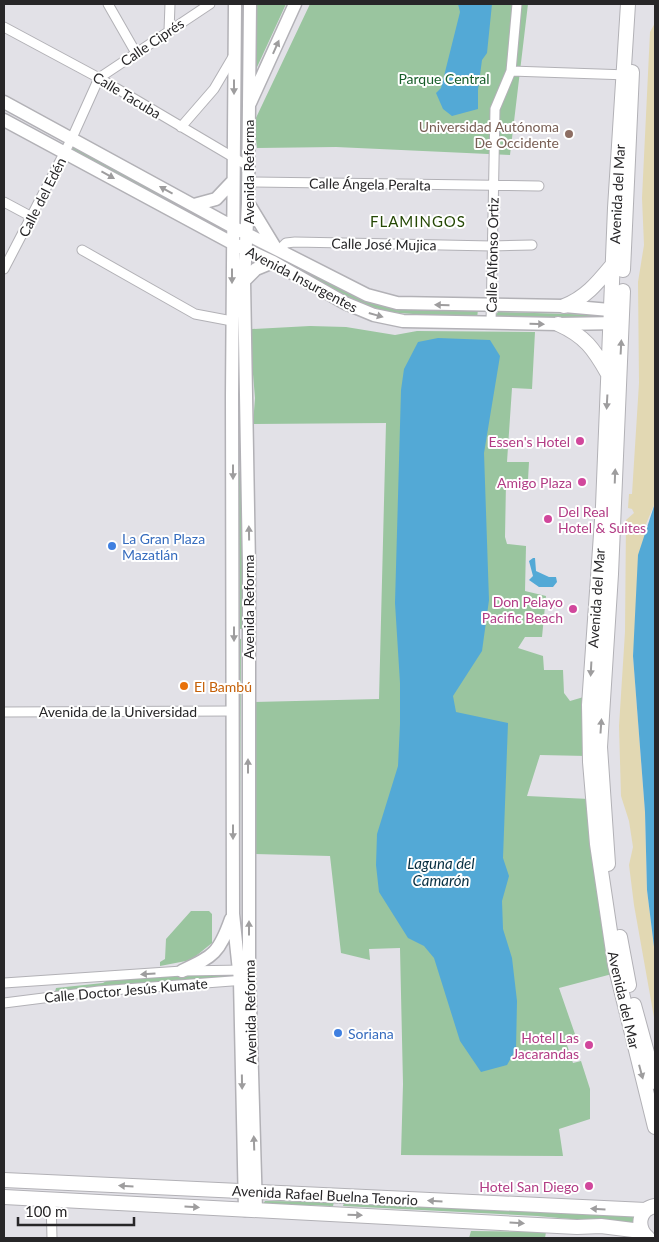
<svg xmlns="http://www.w3.org/2000/svg" width="659" height="1242" font-family="Lato,sans-serif">
<style>
.green{fill:#9ac59f}
.sand{fill:#e2d8b3}
.water{fill:#53a9d6}
.lines{fill:none;stroke-linecap:round;stroke-linejoin:round}
.street-casing{stroke:#b2b1b6;stroke-width:11}
.secondary-casing{stroke:#b2b1b6;stroke-width:15}
.primary-casing{stroke:#b2b1b6;stroke-width:16}
.street{stroke:#fff;stroke-width:9}
.secondary{stroke:#fff;stroke-width:12}
.primary{stroke:#fff;stroke-width:14}
.oneway{fill:#9e9d9e}
.education-dot{fill:#8d6e63;stroke:#fff;stroke-width:2}
.hotel-dot{fill:#d1479c;stroke:#fff;stroke-width:2}
.shop-dot{fill:#3f7fe0;stroke:#fff;stroke-width:2}
.food-dot{fill:#e8710a;stroke:#fff;stroke-width:2}
.labels{text-anchor:middle;dominant-baseline:central;stroke-width:4;stroke-linejoin:round;paint-order:stroke}
.street-label{font-size:14px;fill:#272628;stroke:#fff}
.park-label{font-size:14px;fill:#165d29;stroke:#fff}
.education-label{font-size:14px;fill:#785e54;stroke:#fff;text-anchor:end}
.hotel-label{font-size:14px;fill:#b23c85;stroke:#fff;text-anchor:end}
.shop-label{font-size:14px;fill:#366cbe;stroke:#fff;text-anchor:start}
.food-label{font-size:14px;fill:#c56008;stroke:#fff;text-anchor:start}
.neighbourhood-label{font-size:15px;letter-spacing:1px;fill:#254805;stroke:#fff}
.water-label{font-size:15px;font-style:italic;fill:#072f42;stroke:#fff}
</style>
<rect width="100%" height="100%" fill="#e2e1e7"/>
<path class="green" d="M256,4H286L252,78Z
M310,4H528L510,155L336,147L257,148L254,122Z
M74,147L228,228L223,230L186,211L181,212L71,151Z
M247,239L348,293L386,305L478,309L477,319L387,312L349,299L246,246Z
M498,312L603,315L601,321L498,320L495,316Z
M310,326L346,327L395,335L417,331L535,332L532,389L512,388L507,462H529L528,480L506,482L505,537L507,544L526,546L525,591L546,596L542,637H525L518,648L543,656L544,670H563L564,693L570,701L587,696V756L540,755L527,796L589,799L612,974L559,988L576,1037L566,1042L573,1063L581,1061L590,1089V1119L559,1129L563,1156L401,1155L403,1084L400,948L369,949L370,960L341,953L330,856L255,854L254,702L379,699L386,423L253,424L255,398L250,339L252,329Z
M238,433L239,470L242,476L244,629H240Z
M236,638L241,639L240,843L238,844Z
M191,911H209L212,914V943L191,960L160,966V962L165,959L166,939Z
M223,973L226,975L224,977L55,992L56,988L103,983L111,978Z
M265,1201L334,1202L333,1206L263,1204Z
M344,1203L640,1214L638,1228L604,1222L537,1216L343,1206Z
M471,1231L546,1232L545,1238H469Z"/>
<path class="sand" d="M655,23V503L646,524L633,656L645,812L647,890L655,955V1023L634,905L629,865L633,847L629,821L621,796L619,726L625,632L626,520L634,513L632,509L628,508L629,494H632L639,383L638,282L644,245L642,198L650,32Z"/>
<path class="water" d="M458,4H492L487,53L482,60L478,90V109L452,116L443,109L436,93L441,88L460,12Z
M438,338L490,340L500,356L484,453L489,600L482,651L453,696L456,712L508,723L503,858L509,876L502,901L503,929L512,958L517,1001L516,1049L507,1065L481,1072L460,1041L434,958L424,946L408,938L379,892L376,865L377,834L398,766L400,724V683L395,603L401,390L404,369L418,342Z
M655,503V955L647,890L645,812L633,656L638,555Z
M533,558H535L536,571L549,577H556L557,582L553,587H539L529,580L533,576L529,561Z"/>
<g class="lines">
<defs>
<path id="street" d="M108,4L136,53
M4,27L99,78L248,166
M169,31L170,4
M511,71L628,75
M181,127L214,89L234,55
M248,182L539,186
M4,202L32,217
M82,250L195,314L232,321
M279,250L286,243L295,242L492,246L532,245
M4,269L72,138L99,78L210,4
M491,323L495,109L511,71L517,4
M4,712L233,711
M4,983L182,971L244,970
M4,1003L99,991L245,980
M51,1200L52,1238"/>
<path id="secondary" d="M235,4L232,396L233,914L240,980L245,1210
M250,4L248,203L244,281L249,566V970L256,1210
M4,102L233,227L367,295L397,303L564,306L621,311
M250,103L295,4
M4,120L232,243L273,262L345,303L374,315L403,321L558,324L620,323
M248,203L276,249
M194,205L216,199L233,181
M244,281L256,269L273,262
M182,971C214,956 219,953 231,919"/>
<path id="primary" d="M628,4L615,208L603,506L589,705L590,762L597,844L615,965L655,1127
M623,270L632,72
M564,306C586,298 599,281 614,263
M558,324C585,336 594,349 608,374
M608,864L600,747L611,574L623,291
M620,937L629,985
M634,1005L655,1082
M4,1180L646,1210
M4,1197L577,1227L601,1226L641,1231
M648,1238C636,1228 638,1209 655,1206"/>
</defs>
<use href="#street" class="street-casing"/>
<use href="#secondary" class="secondary-casing"/>
<use href="#primary" class="primary-casing"/>
<use href="#street" class="street"/>
<use href="#secondary" class="secondary"/>
<use href="#primary" class="primary"/>
</g>
<defs><path id="oneway-solid" d="M-6-.8H1V-3.2L6.5 0L1 3.2V.8H-6Z" transform="scale(1.25)"/></defs>
<g class="oneway">
<use href="#oneway-solid" transform="translate(276 47) rotate(-66)"/>
<use href="#oneway-solid" transform="translate(234 87) rotate(90)"/>
<use href="#oneway-solid" transform="translate(108 175) rotate(29)"/>
<use href="#oneway-solid" transform="translate(166 190) rotate(-151)"/>
<use href="#oneway-solid" transform="translate(232 276) rotate(90)"/>
<use href="#oneway-solid" transform="translate(442 305) rotate(-179)"/>
<use href="#oneway-solid" transform="translate(376 315) rotate(16)"/>
<use href="#oneway-solid" transform="translate(537 324) rotate(1)"/>
<use href="#oneway-solid" transform="translate(621 347) rotate(-87)"/>
<use href="#oneway-solid" transform="translate(607 402) rotate(93)"/>
<use href="#oneway-solid" transform="translate(233 472) rotate(90)"/>
<use href="#oneway-solid" transform="translate(615 476) rotate(-88)"/>
<use href="#oneway-solid" transform="translate(249 533) rotate(-91)"/>
<use href="#oneway-solid" transform="translate(234 634) rotate(90)"/>
<use href="#oneway-solid" transform="translate(591 669) rotate(93)"/>
<use href="#oneway-solid" transform="translate(601 726) rotate(-86)"/>
<use href="#oneway-solid" transform="translate(248 766) rotate(-90)"/>
<use href="#oneway-solid" transform="translate(233 832) rotate(90)"/>
<use href="#oneway-solid" transform="translate(249 928) rotate(-90)"/>
<use href="#oneway-solid" transform="translate(148 974) rotate(176)"/>
<use href="#oneway-solid" transform="translate(641 1072) rotate(75)"/>
<use href="#oneway-solid" transform="translate(242 1082) rotate(89)"/>
<use href="#oneway-solid" transform="translate(254 1143) rotate(-92)"/>
<use href="#oneway-solid" transform="translate(126 1186) rotate(-177)"/>
<use href="#oneway-solid" transform="translate(435 1201) rotate(-177)"/>
<use href="#oneway-solid" transform="translate(192 1207) rotate(3)"/>
<use href="#oneway-solid" transform="translate(598 1209) rotate(-177)"/>
<use href="#oneway-solid" transform="translate(355 1215) rotate(2)"/>
<use href="#oneway-solid" transform="translate(517 1223) rotate(4)"/>
</g>
<circle class="education-dot" cx="569" cy="134" r="5"/>
<g class="hotel-dot">
<circle cx="580" cy="441" r="5"/>
<circle cx="582" cy="482" r="5"/>
<circle cx="548" cy="519" r="5"/>
<circle cx="573" cy="609" r="5"/>
<circle cx="589" cy="1045" r="5"/>
<circle cx="589" cy="1186" r="5"/>
</g>
<g class="shop-dot">
<circle cx="112" cy="546" r="5"/>
<circle cx="338" cy="1033" r="5"/>
</g>
<circle class="food-dot" cx="184" cy="686" r="5"/>
<g class="labels">
<g class="street-label">
<text transform="translate(152 42) rotate(-34)">Calle Ciprés</text>
<text transform="translate(127 95) rotate(31)">Calle Tacuba</text>
<text transform="translate(248 172) rotate(-90)">Avenida Reforma</text>
<text transform="translate(370 184) rotate(1)">Calle Ángela Peralta</text>
<text transform="translate(617 194) rotate(-87)">Avenida del Mar</text>
<text transform="translate(42 197) rotate(-63)">Calle del Edén</text>
<text transform="translate(384 244) rotate(1)">Calle José Mujica</text>
<text transform="translate(492 255) rotate(-89)">Calle Alfonso Ortiz</text>
<text transform="translate(302 279) rotate(28)">Avenida Insurgentes</text>
<text transform="translate(596 598) rotate(-86)">Avenida del Mar</text>
<text transform="translate(248 607) rotate(-90)">Avenida Reforma</text>
<text x="118" y="711">Avenida de la Universidad</text>
<text transform="translate(126 990) rotate(-5)">Calle Doctor Jesús Kumate</text>
<text transform="translate(624 1000) rotate(77)">Avenida del Mar</text>
<text transform="translate(250 1012) rotate(-91)">Avenida Reforma</text>
<text transform="translate(325 1195) rotate(3)">Avenida Rafael Buelna Tenorio</text>
</g>
<g class="park-label">
<text x="444" y="78">Parque Central</text>
</g>
<g class="education-label">
<text x="559" y="126">Universidad Autónoma<tspan x="559" dy="16">De Occidente</tspan></text>
</g>
<g class="hotel-label">
<text x="570" y="441">Essen's Hotel</text>
<text x="572" y="482">Amigo Plaza</text>
<text x="558" y="511" text-anchor="start">Del Real<tspan x="558" dy="16">Hotel &amp; Suites</tspan></text>
<text x="563" y="601">Don Pelayo<tspan x="563" dy="16">Pacific Beach</tspan></text>
<text x="579" y="1037">Hotel Las<tspan x="579" dy="16">Jacarandas</tspan></text>
<text x="579" y="1186">Hotel San Diego</text>
</g>
<g class="shop-label">
<text x="122" y="538">La Gran Plaza<tspan x="122" dy="16">Mazatlán</tspan></text>
<text x="348" y="1033">Soriana</text>
</g>
<g class="food-label">
<text x="194" y="686">El Bambú</text>
</g>
<g class="neighbourhood-label">
<text x="418" y="221">FLAMINGOS</text>
</g>
<g class="water-label">
<text x="441" y="863">Laguna del<tspan x="441" dy="17">Camarón</tspan></text>
</g>
</g>
<rect width="659" height="1242" fill="none" stroke="#272628" stroke-width="10"/>
<path d="M18 1217v8h116v-8" fill="none" stroke="#272628" stroke-width="2.5"/>
<text x="25" y="1217" font-size="15" fill="#272628" stroke="#ffffff" stroke-width="4" paint-order="stroke">100 m</text>
</svg>
